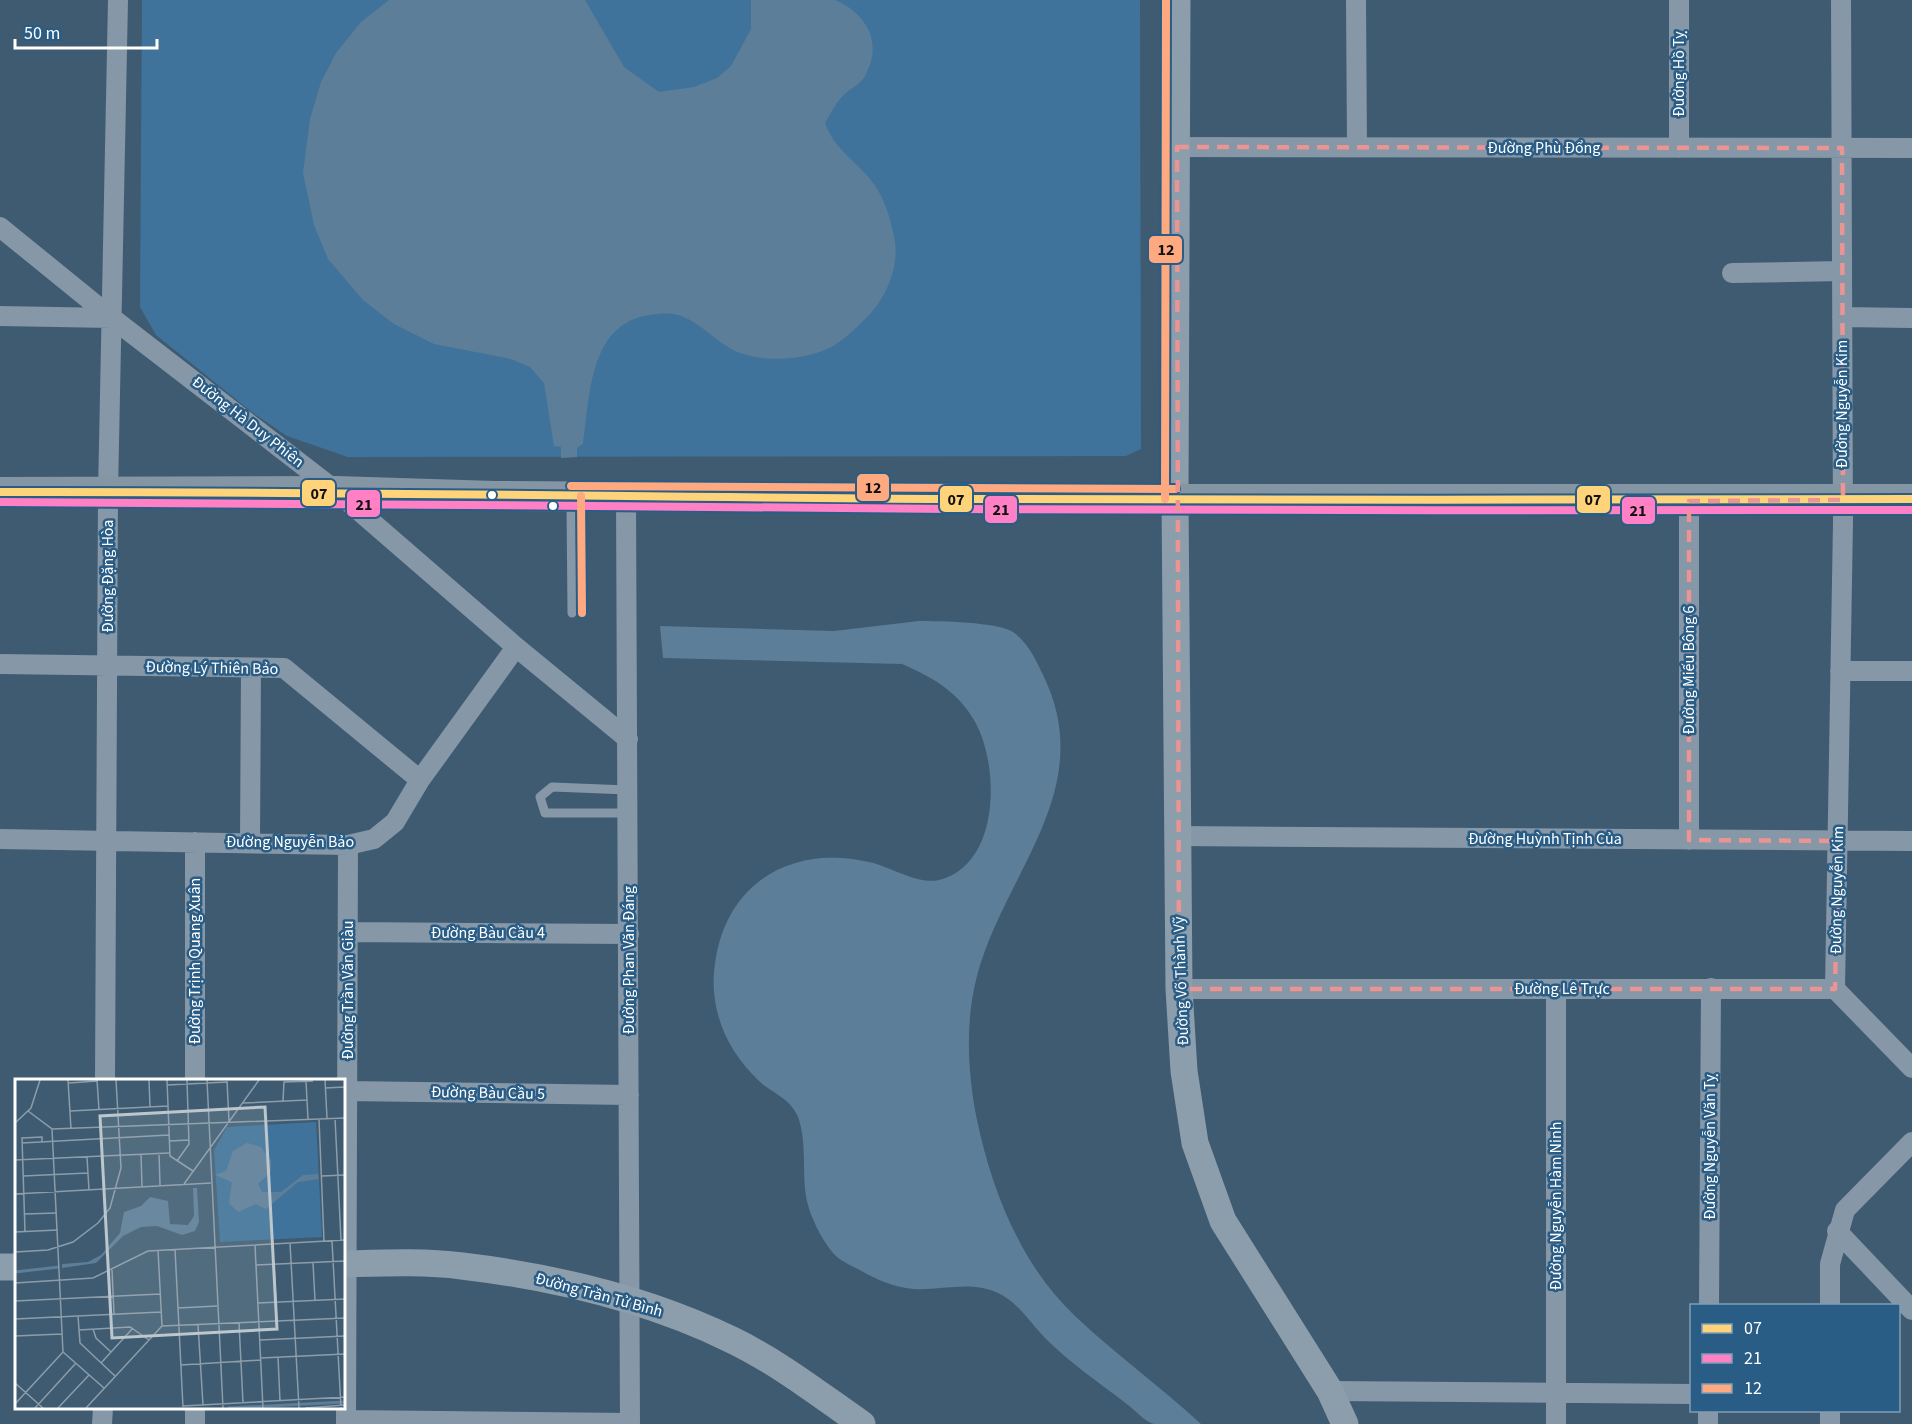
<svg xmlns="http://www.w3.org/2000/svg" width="1912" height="1424" font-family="'Source Sans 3',sans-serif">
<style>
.green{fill:#3f739b}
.water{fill:#5c7e98}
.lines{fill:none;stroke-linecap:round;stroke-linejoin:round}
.lane{stroke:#8697a7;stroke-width:9}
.street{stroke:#8697a7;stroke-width:20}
.secondary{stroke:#8c9eac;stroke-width:27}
.primary{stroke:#8496a4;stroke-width:30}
.bus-1-casing{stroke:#2a5d86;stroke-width:12}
.bus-2-casing{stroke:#2a5d86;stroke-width:12}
.bus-3-casing{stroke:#2a5d86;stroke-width:12}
.bus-1{stroke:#ffd37a;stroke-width:8}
.bus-2{stroke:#ff80c5;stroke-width:8}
.bus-3{stroke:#ffa980;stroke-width:8}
.marked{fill:none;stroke:#ea9494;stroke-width:4.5;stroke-dasharray:12 8;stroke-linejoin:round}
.bus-dot{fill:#fff;stroke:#2a5d86;stroke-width:2}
.labels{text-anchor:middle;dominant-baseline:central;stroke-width:5;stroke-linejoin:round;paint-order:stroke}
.street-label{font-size:16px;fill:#fff;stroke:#2a5d86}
.inset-river{fill:none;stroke:#5c7e98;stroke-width:3}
.inset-road{fill:none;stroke:#8c9daa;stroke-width:1.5}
.view{fill:#bcc6cd;fill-opacity:0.15;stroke:#bcc6cd;stroke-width:3}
.inset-edge{fill:none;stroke:#fff;stroke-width:3}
.line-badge{stroke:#2a5d86;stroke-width:2}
.pale-badge-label{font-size:16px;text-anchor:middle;font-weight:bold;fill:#111}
</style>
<rect width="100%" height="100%" fill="#3f5b71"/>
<path class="green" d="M142,0H1140L1141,449L1126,456L348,457L287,436L253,413L156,335L140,307Z"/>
<path class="water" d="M389,0H585L624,67L659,92L694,87L717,78L731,66L751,29V0H835C866,13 883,42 866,74C862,83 853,87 846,93C837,100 831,113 825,123C834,149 854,159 870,179C884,196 890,216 894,237C900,263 888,294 871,313C859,325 848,337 833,346C807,361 762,363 735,351C717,342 703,326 686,318C675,312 662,313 650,315C589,323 590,396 583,444L577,448V457L561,458V447L554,446L544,383L530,367L511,359L434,344L394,324L363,300L328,259L314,225L303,173L310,119L321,82L336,53L361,22Z
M919,621C937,621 999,622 1013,632C1028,642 1037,662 1044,677C1099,792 1001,876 976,980C965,1024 968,1076 977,1120C992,1191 1021,1265 1075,1316C1115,1354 1160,1386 1201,1424C1186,1424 1169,1424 1154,1424C1145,1422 1136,1411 1128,1405C1100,1383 1071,1364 1046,1339C1030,1323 1019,1303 998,1293C969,1280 942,1291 913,1289C893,1287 875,1279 858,1269C850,1265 841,1261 835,1255C822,1241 809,1215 806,1196C802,1170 807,1142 798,1117C790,1098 774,1094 760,1082C724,1048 707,1005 716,957C730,879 795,845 869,862C889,866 918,885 939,880C1001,865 1000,764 974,720C957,691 932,677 902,664L663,658L660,626L834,631Z"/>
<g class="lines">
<path class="lane" d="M571,501L572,613
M628,790L552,787L540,797L545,813H628"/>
<path class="street" d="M1356,0L1357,147
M1177,147L1912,148
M1679,148V0
M0,227L112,318L336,491L516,647L628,739
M1732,273L1842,271
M0,316L112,318
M1842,317L1912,318
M626,497L630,1424
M1689,501V840
M0,664L284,668L420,780
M1840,671H1912
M1178,836L1912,841
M0,839L348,845L374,839L395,822L420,780L516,647
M195,842V1080
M250,843L251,668
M348,932L629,934
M1179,989H1835L1912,1068
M1556,989V1424
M1835,989L1843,522L1841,0
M105,1080L108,493L118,0
M347,1091L629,1095
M1837,1231L1912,1310
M1709,1306L1711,988
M1830,1306V1264L1845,1210L1912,1142
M1330,1391L1692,1394
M195,1408V1424
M1830,1410V1424
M346,1420L630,1423
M102,1424L103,1408
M346,1424L348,845
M1708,1424V1410"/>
<path class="secondary" d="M1177,0L1175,499L1179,989L1184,1071L1195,1143L1223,1221L1330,1391L1345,1424
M344,1264C382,1263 423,1261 462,1266C554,1277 648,1299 732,1340C778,1362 820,1395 862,1424
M0,1267H16"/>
<path class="primary" d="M0,492L336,491L495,496L960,499H1912"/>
<defs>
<path id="bus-1" d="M0,492C317,491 634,497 951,499C1271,501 1592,499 1912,499"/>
<path id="bus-2" d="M0,502C317,502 634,507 951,509C1271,511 1592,510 1912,510"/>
<path id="bus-3" d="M571,486L1175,489
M581,496L582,613
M1165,499L1166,0"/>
</defs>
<use href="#bus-1" class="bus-1-casing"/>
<use href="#bus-2" class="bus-2-casing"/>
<use href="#bus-3" class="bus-3-casing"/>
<use href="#bus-1" class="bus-1"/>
<use href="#bus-2" class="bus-2"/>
<use href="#bus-3" class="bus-3"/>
</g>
<path class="marked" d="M1177,147L1842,148L1843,500L1689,501V840L1838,841L1835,989H1179Z"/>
<g class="bus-dot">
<circle cx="492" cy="495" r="5"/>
<circle cx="553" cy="506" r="5"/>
</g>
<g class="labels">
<g class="street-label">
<text transform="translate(1679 74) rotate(-90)">Đường Hồ Tỵ</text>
<text x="1544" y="148">Đường Phù Đổng</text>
<text transform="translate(1842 404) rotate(-90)">Đường Nguyễn Kim</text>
<text transform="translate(248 422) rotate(38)">Đường Hà Duy Phiên</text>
<text transform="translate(108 576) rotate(-90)">Đường Đặng Hòa</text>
<text transform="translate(212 668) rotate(1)">Đường Lý Thiên Bảo</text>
<text transform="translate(1689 670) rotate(-90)">Đường Miếu Bông 6</text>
<text x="1545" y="839">Đường Huỳnh Tịnh Của</text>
<text x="290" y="842">Đường Nguyễn Bảo</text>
<text transform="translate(1837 890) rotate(-89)">Đường Nguyễn Kim</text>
<text x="488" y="933">Đường Bàu Cầu 4</text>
<text transform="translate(629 960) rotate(-90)">Đường Phan Văn Đáng</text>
<text transform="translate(195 961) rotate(-90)">Đường Trịnh Quang Xuân</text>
<text transform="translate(1181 981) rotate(-92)">Đường Võ Thành Vỹ</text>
<text x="1562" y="989">Đường Lê Trực</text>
<text transform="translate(348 990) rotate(-90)">Đường Trần Văn Giàu</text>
<text transform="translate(488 1093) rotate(1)">Đường Bàu Cầu 5</text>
<text transform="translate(1710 1147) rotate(-90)">Đường Nguyễn Văn Tỵ</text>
<text transform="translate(1556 1206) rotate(-90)">Đường Nguyễn Hàm Ninh</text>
<text transform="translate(599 1295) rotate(15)">Đường Trần Tử Bình</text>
</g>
</g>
<g transform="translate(15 1079)">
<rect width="330" height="330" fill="#3f5b71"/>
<path d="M301,43L307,158L205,163L199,71L212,48Z" fill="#3f739b"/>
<path d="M232,64L246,68L256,81V93L243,105L247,113H266L288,96L303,95L304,100L283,103L251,130L241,125L223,133L214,124L217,103L200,96L211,92L218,72ZM178,109H182L184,143L180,152L167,156L142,147L126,148L108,157L81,184L47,189V185L73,183L86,176L105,154L109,133L126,127L135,118L153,122L155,145L173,146L179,137Z" fill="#5c7e98"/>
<path class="inset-river" d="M0,193L44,188M213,329L330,323"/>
<path class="inset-road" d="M53,1L56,50M82,1L84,31M134,1L135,28M152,1L155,77L178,92M192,1L208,329M310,1L312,39M212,2L214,42M291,2L293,40M54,4L82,2M152,6L212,3M310,9L330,8M268,22L269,3L298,2M228,24L292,21M13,32L37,50L48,273L89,309M55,32L153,27M320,39L326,161M304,40L309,162M0,44L16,29L25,1M37,50L330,39M154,62L174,61M7,64L154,56M144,74L145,106M126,75L127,108M87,77L89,110M72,78L74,111M0,81L154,74M162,82L174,65L172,1M8,97L73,94M307,97L330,96M169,105L244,1M0,115L196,104M9,135L42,134M0,153L43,151M10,153L7,59L27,58V63M317,162L326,329M275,164L284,329M240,166L248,329M160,170L168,328M0,173L33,171L58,163L83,144L95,129L106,89L101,1M298,184L300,221M241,186L330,182M259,186L261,223M97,191L99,235M0,204L78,199L133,172L330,161M0,222L145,215M243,224L330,220M163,229L202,227M63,237L65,264L100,297M0,240L146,233M224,244L228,324M183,246L188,326M147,247L330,239M78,250L81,259L96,273M64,251L115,248L134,261M0,257L47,255M245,261L330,257M263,278L265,322M246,279L330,275M86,284L118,249M166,286L246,281M0,294V304L28,329M0,325L48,273M168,327L330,318M20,329L61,284M43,329L74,296M71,329L147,247L143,171M290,329L330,326"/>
<path class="view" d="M250,28L262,250L97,259L85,37Z"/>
<rect width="330" height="330" class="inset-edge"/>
</g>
<g class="line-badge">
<rect x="1148" y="235" width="35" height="29" rx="6" fill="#ffa980"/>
<rect x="856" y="473" width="34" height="29" rx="6" fill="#ffa980"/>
<rect x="301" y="479" width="35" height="28" rx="6" fill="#ffd37a"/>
<rect x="939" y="485" width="34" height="28" rx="6" fill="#ffd37a"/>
<rect x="1576" y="485" width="35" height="29" rx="6" fill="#ffd37a"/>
<rect x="346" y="489" width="35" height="29" rx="6" fill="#ff80c5"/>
<rect x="984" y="495" width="34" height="29" rx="6" fill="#ff80c5"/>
<rect x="1621" y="496" width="35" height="29" rx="6" fill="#ff80c5"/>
</g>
<g class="pale-badge-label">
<text x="1166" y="255">12</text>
<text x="873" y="493">12</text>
<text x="319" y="499">07</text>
<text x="956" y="505">07</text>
<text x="1593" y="505">07</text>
<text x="364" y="510">21</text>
<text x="1001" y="515">21</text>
<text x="1638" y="516">21</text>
</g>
<rect x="1690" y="1304" width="210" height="108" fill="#2a5d86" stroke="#7f9eb6" stroke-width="1.5"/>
<rect x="1702" y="1324" width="30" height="9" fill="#ffd37a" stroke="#7f9eb6" stroke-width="1.5"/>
<text x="1744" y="1334" font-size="18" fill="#ffffff">07</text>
<rect x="1702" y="1354" width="30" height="9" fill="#ff80c5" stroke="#7f9eb6" stroke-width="1.5"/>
<text x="1744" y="1364" font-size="18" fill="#ffffff">21</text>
<rect x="1702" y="1384" width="30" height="9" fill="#ffa980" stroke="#7f9eb6" stroke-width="1.5"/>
<text x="1744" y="1394" font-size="18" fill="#ffffff">12</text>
<path d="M15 39v9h142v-9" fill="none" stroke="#ffffff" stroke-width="3"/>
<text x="24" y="39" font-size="18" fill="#ffffff" stroke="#2a5d86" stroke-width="4.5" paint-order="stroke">50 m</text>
</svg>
